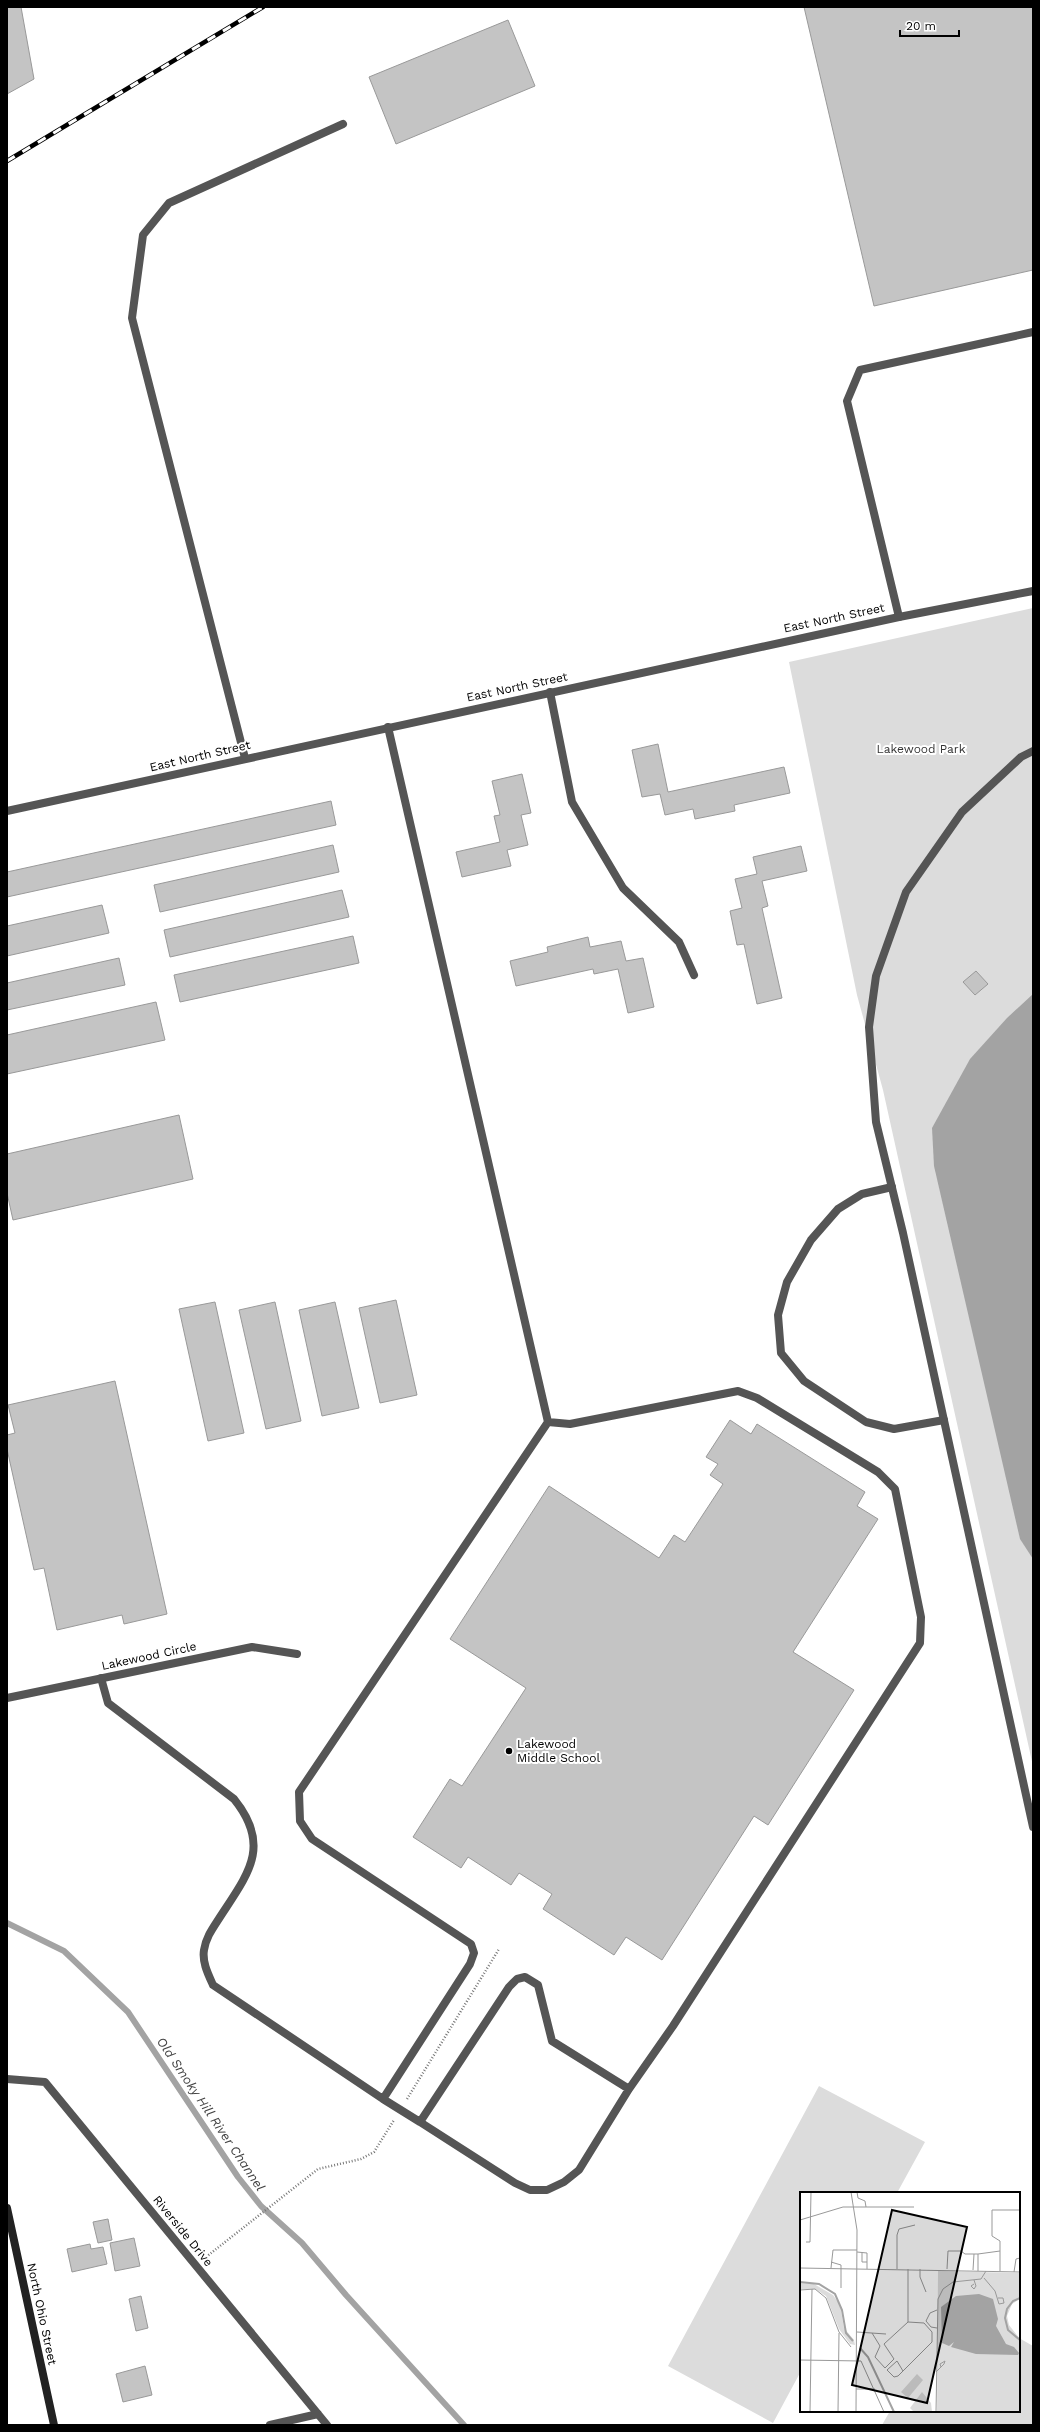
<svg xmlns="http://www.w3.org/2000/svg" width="1040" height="2432" font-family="'Work Sans',sans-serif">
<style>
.green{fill:#dcdcdc}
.water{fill:#a3a3a3}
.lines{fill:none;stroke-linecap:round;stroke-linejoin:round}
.stream{stroke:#a3a3a3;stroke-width:6}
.building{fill:#c4c4c4;stroke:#999}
.path{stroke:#777;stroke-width:2.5;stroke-dasharray:1 2;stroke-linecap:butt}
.service{stroke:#555;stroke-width:8}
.minor{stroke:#555;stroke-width:8}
.tertiary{stroke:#555;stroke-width:8}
.secondary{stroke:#222;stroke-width:8}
.rail-casing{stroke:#000;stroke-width:4.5}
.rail{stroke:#fff;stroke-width:3;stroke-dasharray:9;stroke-linecap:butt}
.poi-dot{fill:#000;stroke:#fff;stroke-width:1.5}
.labels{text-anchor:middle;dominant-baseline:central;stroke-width:4;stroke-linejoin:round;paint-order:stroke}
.street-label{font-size:12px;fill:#000;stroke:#fff}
.park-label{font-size:12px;fill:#333;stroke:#fff}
.poi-label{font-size:12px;fill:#000;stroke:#fff;text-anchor:start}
.water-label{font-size:13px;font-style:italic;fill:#444;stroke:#fff}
.inset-river{fill:none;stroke:#a3a3a3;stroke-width:2}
.inset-road{fill:none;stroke:#999;stroke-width:1}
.view{fill:#000;fill-opacity:0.15;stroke:#000;stroke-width:2}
.inset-edge{fill:none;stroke:#000;stroke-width:2}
</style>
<rect width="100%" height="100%" fill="#fff"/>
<path class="green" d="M1033,608V1766L883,1090L857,995L789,662Z
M819,2086L925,2142L897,2193H801V2371L773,2423L668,2366Z
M1019,2338L1033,2346V2425H882L890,2411H1019Z"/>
<path class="water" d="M1033,994V1559L1020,1539L934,1166L932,1128L970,1059L1007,1018Z"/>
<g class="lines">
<path class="stream" d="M7,1923L64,1951L128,2012L238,2177L261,2206L302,2243L346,2295L464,2425"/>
</g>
<path class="building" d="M7,7H21L34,79L7,94Z
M804,7H1033V270L874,306Z
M508,20L535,86L396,144L369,77Z
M658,744L668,792L784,767L790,793L734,805L735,811L695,819L693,809L665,815L660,794L642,797L632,750Z
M522,774L531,813L521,815L528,845L507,850L511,866L462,877L456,852L500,842L494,816L500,815L492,781Z
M331,801L336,825L7,897V872Z
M333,845L339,872L160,912L154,885Z
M801,846L807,871L762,881L768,906L762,908L782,998L757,1004L744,944L737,945L730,911L742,908L735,879L757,874L753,857Z
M342,890L349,917L170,957L164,930Z
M102,905L109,933L7,956V926Z
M353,936L359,963L180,1002L174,975Z
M588,937L590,947L621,941L626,961L643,958L654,1007L628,1013L618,969L594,974L593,969L516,986L510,961L548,952L547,947Z
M119,958L125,985L7,1010V983Z
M976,971L988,984L975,995L963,982Z
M156,1002L165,1040L7,1074V1035Z
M179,1115L193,1179L13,1220L7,1193V1154Z
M396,1300L417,1395L380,1403L359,1308Z
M215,1302L244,1433L208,1441L179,1309Z
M275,1302L301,1421L266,1429L239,1310Z
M335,1302L359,1408L322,1416L299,1310Z
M115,1381L167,1614L124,1624L122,1615L57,1630L44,1568L34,1570L7,1449V1435L15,1433L8,1405Z
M730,1420L751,1434L757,1424L865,1492L857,1506L878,1519L793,1652L854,1690L768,1825L754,1816L662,1960L626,1937L614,1955L543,1909L552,1894L519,1873L511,1885L468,1857L461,1868L413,1837L450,1779L462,1786L526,1688L450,1639L549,1486L659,1558L674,1535L685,1542L723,1484L710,1475L718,1464L706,1457Z
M108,2219L112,2240L98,2243L93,2222Z
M134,2238L140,2266L115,2271L110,2243Z
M90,2244L91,2249L103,2247L107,2264L72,2272L67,2249Z
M141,2296L148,2328L136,2331L129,2299Z
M145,2366L152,2395L123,2402L116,2374Z"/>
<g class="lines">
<path class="path" d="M407,2099L499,1949
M206,2257L318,2169L361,2159L374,2152L394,2120"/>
<path class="service" d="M899,617L847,401L860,370L1033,332
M550,692L572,802L623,888L679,942L694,975
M245,758L132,318L143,235L169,203L343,124
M892,1187L862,1194L838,1209L811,1240L787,1282L778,1315L781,1353L804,1381L866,1422L894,1429L944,1420
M548,1422L570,1424L738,1391L757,1398L878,1472L895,1489L921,1617L920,1643L673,2026L629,2089L579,2170L564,2182L547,2190H530L515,2183L420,2122L509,1987L517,1979L525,1977L538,1985L552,2041L629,2089
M101,1678L108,1703L234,1799C272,1846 248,1874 220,1917C213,1928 206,1937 204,1950C202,1962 208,1974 213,1985L383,2099L470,1964L474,1953L471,1944L312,1839L300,1821L299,1792L548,1422L388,727
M383,2099L420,2122"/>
<path class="minor" d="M1033,751L1021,757L962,812L906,892L876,976L869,1027L876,1122L903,1233L1033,1827
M7,1698L252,1647L297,1654
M7,2079L45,2082L327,2425
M270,2425L318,2414"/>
<path class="tertiary" d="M7,811L899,617L1033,591"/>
<path class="secondary" d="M7,2208L54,2425"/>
<defs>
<path id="rail" d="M7,161L263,7"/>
</defs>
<use href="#rail" class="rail-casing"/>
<use href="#rail" class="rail"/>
</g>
<circle class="poi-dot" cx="509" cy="1751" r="4"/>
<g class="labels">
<g class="street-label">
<text transform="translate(834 618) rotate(-12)">East North Street</text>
<text transform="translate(517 687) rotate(-12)">East North Street</text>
<text transform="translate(200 756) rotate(-13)">East North Street</text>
<text transform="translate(149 1656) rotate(-12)">Lakewood Circle</text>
<text transform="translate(183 2231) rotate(51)">Riverside Drive</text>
<text transform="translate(42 2314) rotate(78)">North Ohio Street</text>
</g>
<g class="park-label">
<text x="921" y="749">Lakewood Park</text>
</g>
<g class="poi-label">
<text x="517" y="1744">Lakewood<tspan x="517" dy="14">Middle School</tspan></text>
</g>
<g class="water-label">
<text transform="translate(211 2114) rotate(56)">Old Smoky Hill River Channel</text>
</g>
</g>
<g transform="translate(800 2192)">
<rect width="220" height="220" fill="#fff"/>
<path d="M138,79L220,81V107L212,112L207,124L209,133L220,147V220H137ZM0,91L14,92L33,103L40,113L44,136L54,148L55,153L50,152L39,137L26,104L15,97H0ZM117,182L123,188L108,206L101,200ZM122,200L131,211L132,220H114L110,216Z" fill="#dcdcdc"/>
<path d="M179,102L193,107L198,127L196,134L206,152L214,155L219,161L218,163L176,162L151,155L154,150L149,154L142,151L141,115L156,104Z" fill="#a3a3a3"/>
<path class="inset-river" d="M0,90L19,92L35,102L42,118L46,141L53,149M220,106L213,109L207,117L205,126L208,138L220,148M60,156L68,165L94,220"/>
<path class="inset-road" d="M51,0L57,38L56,220M57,0L58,6L65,9L66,15M0,28L43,15H114M6,50H10L11,0M57,60L67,61V77M62,61V70H67M178,62L200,59M31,70L41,73V96M0,76L220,80M31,76L33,58H57M97,77V43L99,37L115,33M120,77V85L126,100M147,77L148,59H161L165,62H178V79M173,78L174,62M200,79V49L192,44V18H220M214,80L216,67L220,66M184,86L195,99L199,112L204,111L203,106H198M174,88L176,94L174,97L171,94L174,92M0,98L15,97L26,106L39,140L51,155M137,136L131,135L126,129L130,121L137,118M57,140L86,142M72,141L80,154L75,165L85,176L94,167L84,152L108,130V77M0,168L61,169L84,220M103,179L97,169L87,178L94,185L98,184L132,150V140L124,131L108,130M136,180L144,172L145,169L140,172L141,175M56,197H75M10,220L12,97M38,220L39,141M136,220L138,107L143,97L153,90L181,87L186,79"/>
<path class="view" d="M92,18L167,35L127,211L52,193Z"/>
<rect width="220" height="220" class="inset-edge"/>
</g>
<rect width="1040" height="2432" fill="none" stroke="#000000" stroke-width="16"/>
<path d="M900 30v6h59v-6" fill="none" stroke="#000000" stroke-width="2"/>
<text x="906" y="30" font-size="12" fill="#000000" stroke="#ffffff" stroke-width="3" paint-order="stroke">20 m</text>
</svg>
